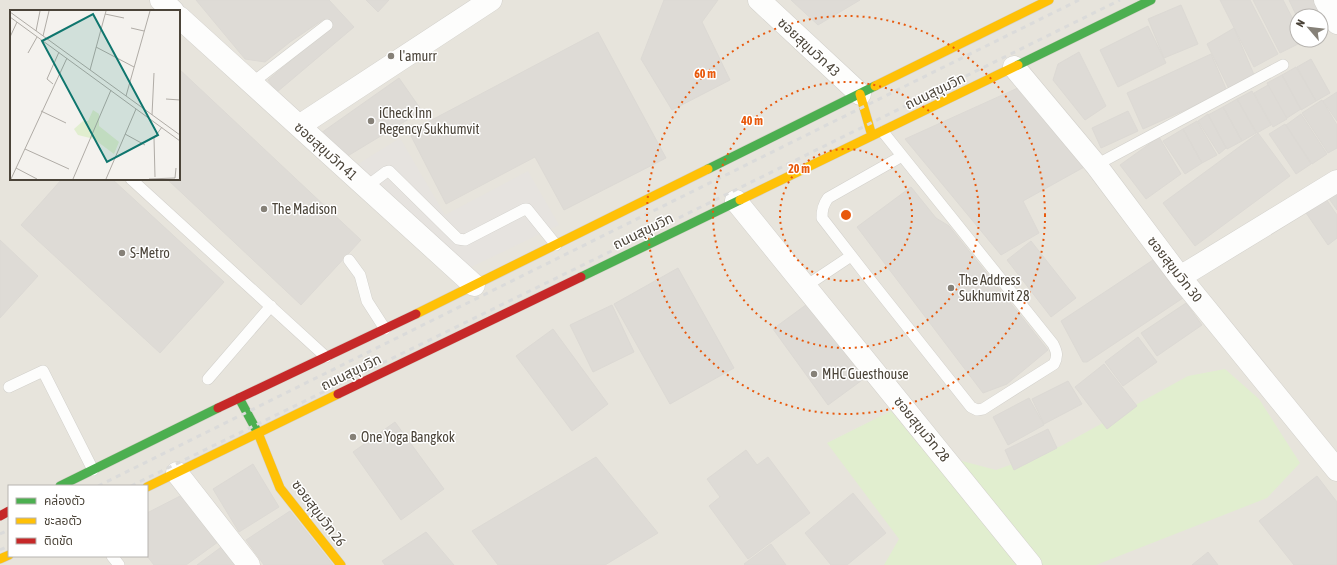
<svg xmlns="http://www.w3.org/2000/svg" width="1337" height="565" font-family="'Asap Condensed','Noto Sans Thai',sans-serif">
<style>
.residential{fill:#e7e4dc;fill-rule:evenodd}
.green{fill:#e1eecf}
.parking{fill:#e6e3df}
.building{fill:#dedbd6;stroke:#dcd9d4}
.lines{fill:none;stroke-linecap:round;stroke-linejoin:round}
.lane-casing{stroke:#d2d0cb;stroke-width:12}
.street-casing{stroke:#d2d0cb;stroke-width:23}
.fast-casing{stroke:#d3cfc5;stroke-width:10}
.slow-casing{stroke:#d3cfc5;stroke-width:10}
.jam-casing{stroke:#d3cfc5;stroke-width:10}
.lane{stroke:#fdfdfc;stroke-width:11}
.street{stroke:#fdfdfc;stroke-width:22}
.fast{stroke:#4caf50;stroke-width:9}
.slow{stroke:#ffc107;stroke-width:9}
.jam{stroke:#c62828;stroke-width:9}
.rail{stroke:#dbdbda;stroke-width:3;stroke-dasharray:5 5;stroke-linecap:butt}
.ring{fill:none;stroke:#e8590c;stroke-width:2;stroke-dasharray:2 4}
.poi-dot{fill:#868178;stroke:#fff;stroke-width:1.5}
.labels{text-anchor:middle;dominant-baseline:central;stroke-width:3;stroke-linejoin:round;paint-order:stroke}
.street-label{font-size:14px;fill:#4b4439;stroke:#fff}
.poi-label{font-size:14px;fill:#4b4439;stroke:#fff;text-anchor:start}
.inset-road{fill:none;stroke:#b0aca6;stroke-width:1}
.view{fill:#0f766e;fill-opacity:0.15;stroke:#0f766e;stroke-width:2}
.inset-edge{fill:none;stroke:#4b4439;stroke-width:2}
.centre{fill:#e8590c;stroke:#fff;stroke-width:2}
.ring-label{font-size:12px;text-anchor:middle;font-weight:bold;fill:#e8590c;stroke:#fff;stroke-width:3;stroke-linejoin:round;paint-order:stroke}
</style>
<rect width="100%" height="100%" fill="#f4f2ee"/>
<path class="residential" d="M0,0H1337V565H0ZM11,11H179V179H11ZM1297,16H1321V40H1297ZM9,486H147V556H9Z"/>
<path class="green" d="M1225,369L1259,399L1300,463L1267,498L1096,565H884L899,539L827,443L891,411L924,451L996,470L1061,446L1188,376Z"/>
<path class="parking" d="M400,138L445,215L528,171L559,225L469,268L358,164Z"/>
<path class="building" d="M196,0H329L354,27L277,92L268,80L334,24L324,19L290,42L265,62L245,59Z
M366,0H389L378,12Z
M664,0H718L702,22L730,80L672,110L641,59Z
M791,0H860L818,25Z
M1220,0H1250L1278,54L1254,67Z
M1253,0H1283L1297,27V40L1304,41L1280,53Z
M1289,0H1320L1332,27L1321,32V16H1297V17Z
M1181,5L1198,44L1164,58L1148,19Z
M1148,26L1166,63L1118,87L1100,50Z
M1234,28L1255,77L1230,91L1207,44Z
M598,32L666,158L564,210L535,157L446,204L409,132Z
M1079,52L1106,106L1085,120L1053,80L1058,64Z
M1211,54L1227,91L1143,129L1127,93Z
M1311,59L1330,93L1316,101L1297,67Z
M1296,67L1316,101L1301,110L1282,75Z
M179,69L361,240L301,305L167,179H179Z
M1282,75L1301,109L1287,118L1267,83Z
M399,78L422,111L346,157L321,133Z
M1268,85L1287,119L1273,127L1254,93Z
M1020,87L1086,166L1023,201L1039,233L1001,255L905,139Z
M1252,91L1271,125L1257,133L1237,99Z
M1337,92V121L1323,101Z
M1237,99L1256,133L1242,141L1223,107Z
M1322,100L1337,125V148L1328,153L1302,113Z
M1223,107L1242,141L1227,149L1208,115Z
M1128,111L1138,131L1101,148L1092,128Z
M1208,114L1226,148L1219,154L1198,121Z
M1301,114L1327,154L1312,164L1286,125Z
M1197,121L1217,155L1202,163L1183,129Z
M1285,124L1311,164L1296,174L1269,134Z
M1183,129L1202,163L1185,174L1163,141Z
M1258,133L1290,176L1195,246L1163,203Z
M1159,137L1181,174L1146,199L1120,165Z
M62,179H112L224,282L160,353L21,225Z
M1337,185V210L1325,193Z
M911,187L936,218L949,226L1048,350L1007,384L983,393L857,227Z
M1322,193L1337,215V238L1328,245L1302,207Z
M0,240L38,276L0,318Z
M1031,241L1076,298L1051,317L1007,260Z
M1153,260L1186,296L1087,362H1083L1061,321Z
M678,268L734,368L670,404L614,304Z
M814,299L869,375L828,405L773,329Z
M1186,303L1202,325L1157,356L1141,333Z
M612,305L634,352L593,372L570,325Z
M553,329L608,404L572,431L516,356Z
M1138,337L1157,362L1123,386L1105,362Z
M1104,364L1137,406L1107,429L1075,387Z
M1068,381L1082,404L1044,424L1032,399Z
M1029,398L1044,425L1008,445L993,417Z
M395,422L444,489L401,520L353,452Z
M1048,429L1057,448L1014,470L1005,450Z
M746,450L757,465L768,457L810,513L748,559L709,506L720,497L707,479Z
M596,457L658,533L605,565H498L472,531Z
M253,464L279,507L239,532L213,489Z
M1317,476L1337,502V565H1294L1259,521Z
M186,493L218,542L186,565H154L147,556V513Z
M853,493L886,533L847,565H831L805,533Z
M290,511L333,565H264L246,540Z
M426,532L454,565H385L382,561Z
M771,544L786,565H745L744,564Z
M224,545L240,565H197Z
M1208,552L1218,565H1192Z"/>
<g class="lines">
<defs>
<path id="lane" d="M252,83L327,25
M883,132L1053,344C1057,352 1058,356 1054,364L983,409L977,410L971,407L867,276L822,218C822,210 823,205 828,198L902,156
M1096,165L1283,65
M131,179L326,357
M366,187L386,172L389,171L458,239L465,240L525,209H527L556,245
M349,260L360,275L367,301L385,329
M806,286L851,256
M208,379L271,306
M9,387L43,371L93,470
M112,556L119,565"/>
<path id="street" d="M161,0L173,11
M759,0L860,94
M1325,0L1337,23
M179,17L474,285
M1014,67L1096,165L1180,277L1337,470
M299,126L491,0
M736,201L1031,565
M1180,277L1337,181
M177,473L249,565"/>
<path id="fast" d="M1018,65L1151,0
M708,169L875,86
M581,277L740,200
M239,398L258,433
M60,486L218,408"/>
<path id="slow" d="M875,86L1049,0
M860,94L872,136
M740,200L1018,65
M416,314L708,169
M258,433L280,488L341,565
M147,487L338,394
M0,559L9,555"/>
<path id="jam" d="M338,394L581,277
M218,408L416,314
M0,516L9,511"/>
</defs>
<use href="#lane" class="lane-casing"/>
<use href="#street" class="street-casing"/>
<use href="#fast" class="fast-casing"/>
<use href="#slow" class="slow-casing"/>
<use href="#jam" class="jam-casing"/>
<use href="#lane" class="lane"/>
<use href="#street" class="street"/>
<use href="#fast" class="fast"/>
<use href="#slow" class="slow"/>
<use href="#jam" class="jam"/>
<path class="rail" d="M98,486L1079,0
M131,486L630,242L1120,0
M0,534L9,530
M0,550L9,546"/>
</g>
<g class="ring">
<circle cx="846" cy="215" r="66"/>
<circle cx="846" cy="215" r="133"/>
<circle cx="846" cy="215" r="199"/>
</g>
<g class="poi-dot">
<circle cx="391" cy="56" r="4"/>
<circle cx="371" cy="121" r="4"/>
<circle cx="264" cy="209" r="4"/>
<circle cx="122" cy="253" r="4"/>
<circle cx="951" cy="288" r="4"/>
<circle cx="814" cy="374" r="4"/>
<circle cx="353" cy="437" r="4"/>
</g>
<g class="labels">
<g class="street-label">
<text transform="translate(809 47) rotate(43)">ซอยสุขุมวิท 43</text>
<text transform="translate(935 91) rotate(-26)">ถนนสุขุมวิท</text>
<text transform="translate(326 151) rotate(42)">ซอยสุขุมวิท 41</text>
<text transform="translate(643 231) rotate(-26)">ถนนสุขุมวิท</text>
<text transform="translate(1175 269) rotate(52)">ซอยสุขุมวิท 30</text>
<text transform="translate(351 372) rotate(-26)">ถนนสุขุมวิท</text>
<text transform="translate(922 429) rotate(51)">ซอยสุขุมวิท 28</text>
<text transform="translate(319 513) rotate(53)">ซอยสุขุมวิท 26</text>
</g>
<g class="poi-label">
<text x="399" y="56">l'amurr</text>
<text x="379" y="113">iCheck Inn<tspan x="379" dy="16">Regency Sukhumvit</tspan></text>
<text x="272" y="209">The Madison</text>
<text x="130" y="253">S-Metro</text>
<text x="959" y="280">The Address<tspan x="959" dy="16">Sukhumvit 28</tspan></text>
<text x="822" y="374">MHC Guesthouse</text>
<text x="361" y="437">One Yoga Bangkok</text>
</g>
</g>
<g transform="translate(10 10)">
<rect width="170" height="170" fill="#f4f2ee"/>
<path d="M83,100L89,104V116L109,132L104,144L84,129L68,125L64,119L73,111H78Z" fill="#e1eecf"/>
<path class="inset-road" d="M0,2L170,125M95,4L114,8M0,7L170,131M121,18L134,21M26,21L30,1M33,26L39,1M0,27L7,12M86,37L124,57M18,43L27,27M80,60L96,1M43,74L37,69L49,42M116,86L140,1M156,89L170,90M31,101L56,113M142,105L144,63M115,124L135,135M15,139L59,159M6,158L27,169M145,167L144,128L152,117M1,169L57,48M63,169L101,80M96,169L126,99M139,169L165,168L166,158"/>
<path class="view" d="M83,4L148,125L97,152L32,31Z"/>
<rect width="170" height="170" class="inset-edge"/>
</g>
<circle cx="846" cy="215" r="6" class="centre"/>
<g class="ring-label">
<text x="705" y="78">60 m</text>
<text x="752" y="125">40 m</text>
<text x="799" y="173">20 m</text>
</g>
<rect x="8" y="485" width="140" height="72" fill="#ffffff" stroke="#b7b4b0"/>
<rect x="16" y="498" width="20" height="6" fill="#4caf50" stroke="#b7b4b0"/>
<text x="44" y="505" font-size="12" fill="#4b4439">คล่องตัว</text>
<rect x="16" y="518" width="20" height="6" fill="#ffc107" stroke="#b7b4b0"/>
<text x="44" y="525" font-size="12" fill="#4b4439">ชะลอตัว</text>
<rect x="16" y="538" width="20" height="6" fill="#c62828" stroke="#b7b4b0"/>
<text x="44" y="545" font-size="12" fill="#4b4439">ติดขัด</text>
<g transform="translate(1309 28) rotate(298)"><circle r="19" fill="#ffffff" stroke="#b7b4b0"/>
<path d="M0-3L7 15L0 10L-7 15Z" fill="#868178"/>
<text y="-6" font-size="11" font-weight="bold" text-anchor="middle" fill="#4b4439">N</text>
</g>
</svg>
